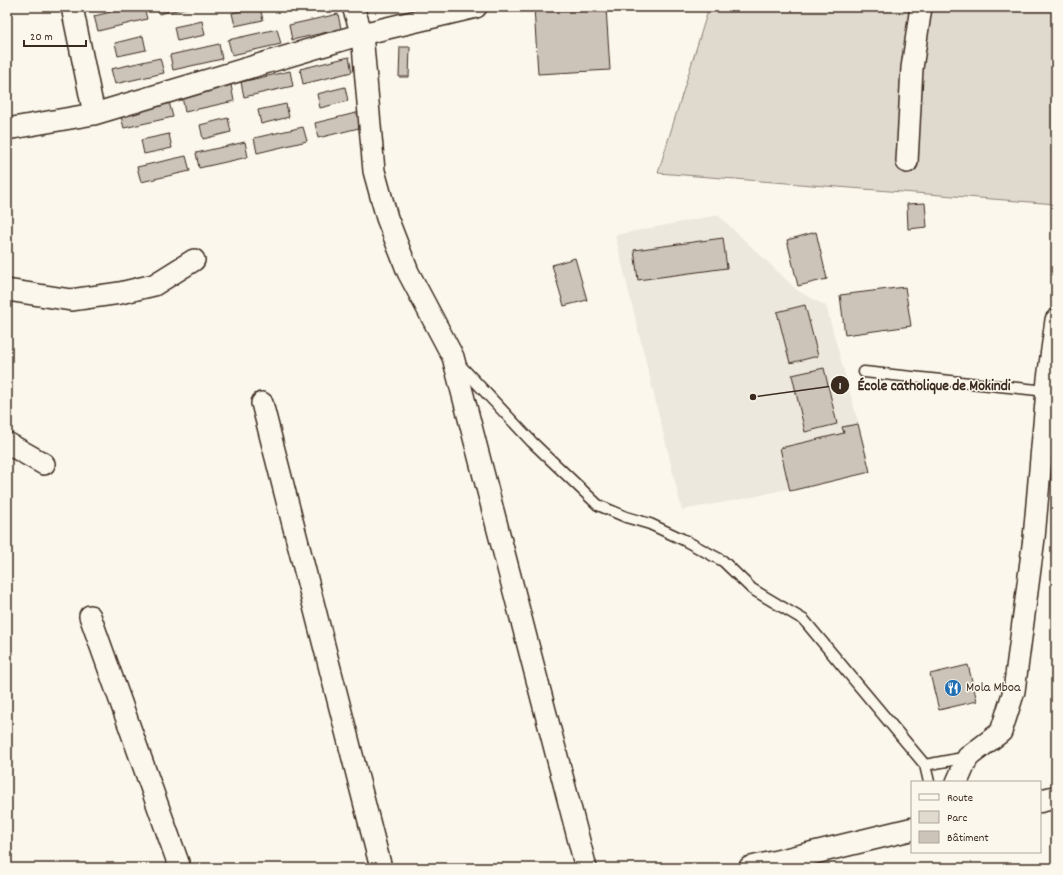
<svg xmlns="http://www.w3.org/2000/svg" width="1063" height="875" font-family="Dekko,sans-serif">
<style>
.built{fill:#ede8dd}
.green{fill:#dfd9ce;stroke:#8d8276}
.building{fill:#ccc4b9;stroke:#3b2a1e}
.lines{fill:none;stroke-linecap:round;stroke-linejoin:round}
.service-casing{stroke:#3b2a1e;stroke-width:13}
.minor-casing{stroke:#3b2a1e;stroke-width:24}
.trunk-casing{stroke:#3b2a1e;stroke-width:25}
.service{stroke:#fbf7ec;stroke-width:10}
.minor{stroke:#fbf7ec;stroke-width:21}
.trunk{stroke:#fbf7ec;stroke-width:22}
.labels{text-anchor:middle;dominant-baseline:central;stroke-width:3;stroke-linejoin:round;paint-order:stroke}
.poi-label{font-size:14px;fill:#3b2a1e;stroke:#fbf7ec;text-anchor:start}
.leader{fill:none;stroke:#3b2a1e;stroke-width:1.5}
.callout-dot{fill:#3b2a1e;stroke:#fbf7ec;stroke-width:1.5}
.mark-label{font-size:12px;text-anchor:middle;font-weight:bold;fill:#fff}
.callout-label{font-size:15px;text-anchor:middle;font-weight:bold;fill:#3b2a1e;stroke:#fbf7ec;stroke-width:3;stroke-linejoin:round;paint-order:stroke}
</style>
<rect width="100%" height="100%" fill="#fbf7ec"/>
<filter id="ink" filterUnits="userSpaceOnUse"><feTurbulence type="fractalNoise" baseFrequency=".025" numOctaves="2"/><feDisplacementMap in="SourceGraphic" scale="8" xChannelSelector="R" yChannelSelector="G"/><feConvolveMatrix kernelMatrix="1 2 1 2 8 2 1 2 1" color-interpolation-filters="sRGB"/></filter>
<g filter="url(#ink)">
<path class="built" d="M718,215L798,291L826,306L871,469L753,497L682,510L615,235Z"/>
<path class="green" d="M709,7H1056V204L658,173Z"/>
<path class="building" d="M132,7H144L147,19L98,31L94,16Z
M157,7H190L159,14Z
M257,7H260L263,20L235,26L232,13Z
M534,7H606L610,70L538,74Z
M338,14L341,29L292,40L289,25Z
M202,21L205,35L177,41L174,27Z
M277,29L281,44L232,55L228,40Z
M143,36L146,50L118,56L115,43Z
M219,44L222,59L173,70L170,55Z
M400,47H410L409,77H399Z
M349,57L352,72L303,84L300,69Z
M160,58L164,73L115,84L111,69Z
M290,71L293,86L244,97L241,82Z
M231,85L234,101L185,112L182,97Z
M345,87L348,101L320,108L317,94Z
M169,102L173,117L124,128L120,113Z
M286,104L289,117L261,124L258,110Z
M364,111L367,126L318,138L315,123Z
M228,118L231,132L203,139L200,125Z
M303,127L307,141L257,153L254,138Z
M169,134L172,148L144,154L141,140Z
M245,142L248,157L199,168L196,153Z
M186,156L190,171L141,182L137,167Z
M925,203L927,227L908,229L907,204Z
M816,232L827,279L798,286L787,240Z
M723,238L727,268L638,280L634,250Z
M575,258L587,300L564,306L552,265Z
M905,287L911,326L845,335L840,295Z
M805,305L818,356L790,363L777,312Z
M824,368L837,424L805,432L792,375Z
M858,424L870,472L790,491L780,448L844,433L842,427Z
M968,665L977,701L939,710L930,674Z"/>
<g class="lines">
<defs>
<path id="service" d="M459,364L532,442L598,505L626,517L650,524L682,539L723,561L752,589L804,620L925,765L929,782
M864,372L1047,391
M925,765L968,757"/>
<path id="minor" d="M72,7L94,114
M353,7L362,34L374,171L387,218L408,272L453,357L586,868
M7,129L94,114L362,34L476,7
M907,162L912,68L921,7
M7,290L71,300L120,293L154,285L194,260
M262,403L381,868
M7,443L44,464
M90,616L180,868
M957,782L968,757L1001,732L1014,691L1034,538L1048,379L1056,320"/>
<path id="trunk" d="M1040,801L1056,797
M750,868L912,829"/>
</defs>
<use href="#service" class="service-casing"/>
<use href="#minor" class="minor-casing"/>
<use href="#trunk" class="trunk-casing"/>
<use href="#service" class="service"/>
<use href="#minor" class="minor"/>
<use href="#trunk" class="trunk"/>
</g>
</g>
<defs>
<symbol id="restaurant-disc" viewBox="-11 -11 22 22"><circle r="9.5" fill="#1f6fb2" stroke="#fbf7ec"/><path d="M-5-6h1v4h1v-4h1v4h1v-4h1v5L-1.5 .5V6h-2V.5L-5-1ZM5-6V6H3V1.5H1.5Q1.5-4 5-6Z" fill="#fff"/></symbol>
</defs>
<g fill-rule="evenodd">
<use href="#restaurant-disc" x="943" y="678" width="20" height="20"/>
</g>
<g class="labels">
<g class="poi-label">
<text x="966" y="688">Mola Mboa</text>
</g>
</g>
<path class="leader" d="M753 397L840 385"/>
<g class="callout-dot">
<circle cx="753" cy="397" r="4"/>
<circle cx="840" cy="385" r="10"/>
</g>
<g class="mark-label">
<text x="840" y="389">1</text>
</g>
<g class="callout-label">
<text x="934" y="390">École catholique de Mokindi</text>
</g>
<rect width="1063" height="875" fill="none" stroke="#fbf7ec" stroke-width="24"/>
<rect x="12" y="12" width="1039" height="851" fill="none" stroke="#3b2a1e" stroke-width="1.5" filter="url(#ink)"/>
<rect x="911" y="781" width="130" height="72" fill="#fbf7ec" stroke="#aea59a"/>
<rect x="919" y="794" width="20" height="6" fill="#fbf7ec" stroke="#aea59a"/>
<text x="947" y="801" font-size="12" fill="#3b2a1e">Route</text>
<rect x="919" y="811" width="20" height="12" fill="#dfd9ce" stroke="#aea59a"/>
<text x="947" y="821" font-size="12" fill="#3b2a1e">Parc</text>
<rect x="919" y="831" width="20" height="12" fill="#ccc4b9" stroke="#aea59a"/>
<text x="947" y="841" font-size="12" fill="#3b2a1e">Bâtiment</text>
<path d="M24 40v6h62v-6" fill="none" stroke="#3b2a1e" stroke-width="2"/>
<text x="30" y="40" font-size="12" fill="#3b2a1e" stroke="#fbf7ec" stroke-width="3" paint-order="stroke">20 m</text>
</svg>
